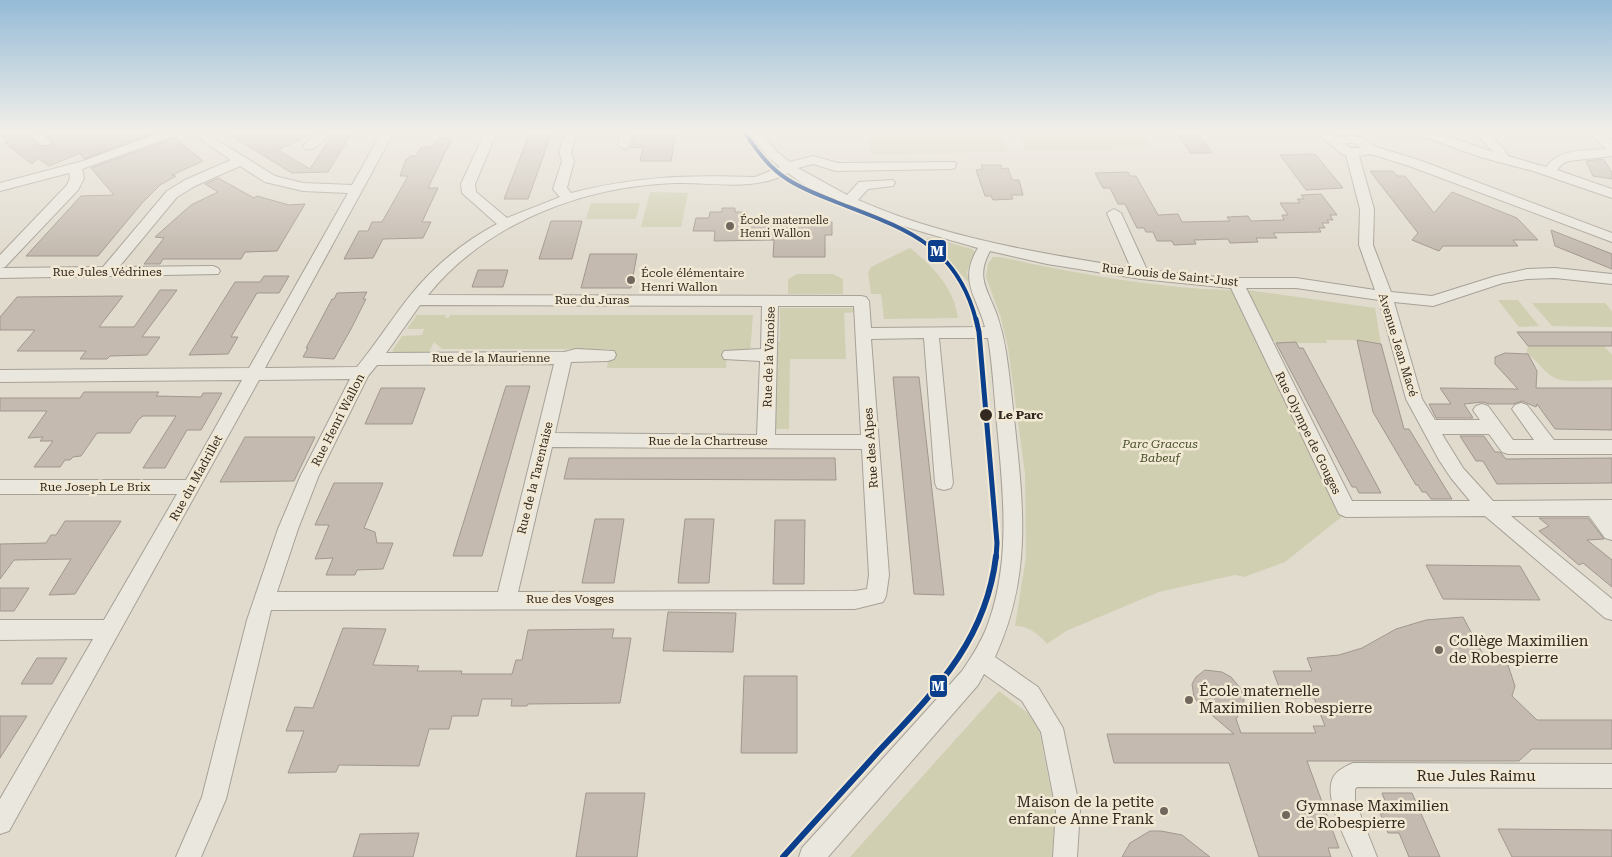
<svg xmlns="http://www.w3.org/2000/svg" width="1612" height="857" font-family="'Roboto Serif',serif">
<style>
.green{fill:#d0cfb2}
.building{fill:#c4baaf;stroke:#a1978e}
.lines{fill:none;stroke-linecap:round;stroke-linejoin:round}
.minor-casing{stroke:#a7a197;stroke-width:2}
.minor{fill:#eae7df;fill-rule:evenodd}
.tram-1-far2-casing{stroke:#f2e9d5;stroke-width:7}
.tram-1-far1-casing{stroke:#f2e9d5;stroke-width:9}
.tram-1-casing{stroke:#f2e9d5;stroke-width:10}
.tram-1-far2{stroke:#0b3e8b;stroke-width:4}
.tram-1-far1{stroke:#0b3e8b;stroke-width:5}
.tram-1{stroke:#0b3e8b;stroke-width:6}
.poi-dot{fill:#71675d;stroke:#f2e9d5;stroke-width:2}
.stop-dot{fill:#342920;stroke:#f2e9d5;stroke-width:2}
.labels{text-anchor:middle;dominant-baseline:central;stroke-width:5;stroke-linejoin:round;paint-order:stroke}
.far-poi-label{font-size:11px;fill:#342920;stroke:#f2e9d5;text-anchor:start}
.street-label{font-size:12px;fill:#342920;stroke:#f2e9d5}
.poi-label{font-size:12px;fill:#342920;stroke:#f2e9d5;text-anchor:start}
.stop-label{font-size:12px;font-weight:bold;fill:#342920;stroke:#f2e9d5;text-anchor:start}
.park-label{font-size:12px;font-style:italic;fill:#464f29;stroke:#f2e9d5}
.near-poi-label{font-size:15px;fill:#342920;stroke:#f2e9d5;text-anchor:start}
.near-street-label{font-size:15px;fill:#342920;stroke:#f2e9d5}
.line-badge{stroke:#f2e9d5;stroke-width:2}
.badge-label{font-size:14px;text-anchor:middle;font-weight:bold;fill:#fff}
</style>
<rect width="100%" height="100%" fill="#e1dbce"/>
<path class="green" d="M776,132H857L858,136L776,138Z
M868,132H1001L1008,151L872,155Z
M1018,132H1142L1151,148L1025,151Z
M650,192L688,193L681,227H641Z
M591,203H640L636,219H586Z
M931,237L972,249L975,252L967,272L969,283L945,256L925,240Z
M910,248C933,266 954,288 958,318L884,319L881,294H871L868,272L871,267Z
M993,257H1000C1075,273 1153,288 1231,290L1344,515L1285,562L1244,577L1235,575L1159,592L1066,631L1047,644C1040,635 1027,625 1015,626L1026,557L1025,473L1008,348L1001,318L986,277L988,264Z
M797,274H833L843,279V294H788V279Z
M1248,290L1375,308L1381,344L1353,340H1326L1327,343H1276L1274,340H1270L1251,302Z
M1498,300H1518L1539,326L1519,327Z
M1532,303H1605L1612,311V327L1552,326Z
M780,308H856V312L844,313L846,359H790L789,429H774L776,343L780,341Z
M417,315H446L445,318H449L450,315H753L750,354H727L726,368H607L610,349H442L434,342L428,354L394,352L392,351L402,336L422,335L424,329H407Z
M1528,346H1604L1612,355V380C1598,380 1563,384 1553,377C1542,371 1538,359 1526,354Z
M999,691L1028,713L1039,729L1055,812L1052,857H850Z"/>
<path class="building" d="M0,132H23L41,147H49L53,142L42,132H157L84,159L80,153L49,166L38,158L32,164L5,143L9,141L0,135Z
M225,132H316L278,150L310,169L332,136H350L328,172L292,173Z
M530,132H552L528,199H504Z
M635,132H676L671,161H640L643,147L631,148Z
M1177,132H1198L1212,153H1190Z
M175,138L203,161L172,175L176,176L160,185L142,203L98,256H26L81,196L114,195L91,168Z
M439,138H452L428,188H438L422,222H431L423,238L383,239L373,258L344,259L359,231H368L372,222H382L408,176H400L406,159H408L410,156H416L421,147H431Z
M1315,154L1343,188L1306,190L1280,155Z
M1603,159L1612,172V179L1593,176L1586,161Z
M981,165H1001L1002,169L1008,168L1012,180H1019L1023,195H1011L1013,199L993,200L991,196H985L976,170L983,169Z
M1370,171H1393L1397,176H1405L1434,213L1452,192L1517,218L1538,240H1513L1518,246H1443L1439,251L1412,240L1418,233Z
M1128,172L1130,176H1136L1158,215L1178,214L1182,222L1230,221L1227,217L1248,216L1251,221L1284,220L1282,215H1288L1280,203H1300L1297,199H1304L1301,195L1321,194L1337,215H1330L1333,220H1327L1329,223H1322L1325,228H1319L1321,232L1273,233L1277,238H1256L1258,242L1230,243L1228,239L1194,240L1196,244L1174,245L1172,241H1157L1153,232H1146L1144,228H1137L1125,204H1118L1110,188H1103L1095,173Z
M218,178L254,198L257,196L289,205L305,204L277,251L245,252L241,259H163L160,264H144L164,238L155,237L191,205L218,192L205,184Z
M722,208H735V212H747L746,224L832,222V235H825V257H773L774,240L714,241L715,231H693L696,218H709L710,212H722Z
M551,221H582L572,259H539Z
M1551,230L1612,254V269L1555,246Z
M590,254H637L631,288H581Z
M478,270H508L503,287H472Z
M264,276H289L279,293H257L231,337H238L228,354L189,355L235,282H260Z
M160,290H177L142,337H160L147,355L110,356L107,359H80L86,351H17L35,330H0V317L17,297L123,296L99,327H134Z
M367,292L363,299H366L351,329L334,359L303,357L308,348H306L332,299H334L337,293Z
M1517,332H1612V346H1528Z
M1357,340L1381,344L1404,429H1409L1452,499H1431L1426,492H1422L1418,485H1416L1373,412Z
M1296,342L1299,348H1303L1381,493H1359L1356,487H1352L1276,343Z
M1505,353L1528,354L1537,371L1536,388H1612V430L1555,429L1537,404L1536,407L1522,401L1513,404H1489L1483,402L1464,404L1473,418H1436L1429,404H1451L1440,388L1518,389L1495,364V357Z
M893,377H919L944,595L914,594Z
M506,386H530L482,556H453Z
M381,388H425L412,424H365Z
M84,392H159L156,396L201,397L203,393H222L201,430H187L165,468H143L176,416H143L138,420L130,433H97L81,456L73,457L70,460H65L60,467H34L53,441H40L43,437L28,438L47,411H0V398H80Z
M1460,436H1484L1495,452H1500L1506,459L1612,458V483L1497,484L1483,461H1476Z
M245,437H315L294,481L220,482Z
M569,458H835L836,480L564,479Z
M334,483H383L364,528L375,532L377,543H393L383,569L357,570L355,575H326L333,558L315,559L329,525H315Z
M1539,518H1588L1604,539L1587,540L1612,560V587L1583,563L1579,565L1539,531L1549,526Z
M595,519H624L614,583H582Z
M685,519H714L709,583H678Z
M775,520H805L804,584H773Z
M65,521H121L75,594L49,595L71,559L14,560L0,579V544L46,543L51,535H56Z
M1426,565L1520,566L1540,600L1443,599Z
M0,588H29L14,611H0Z
M668,612L736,613L733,652L663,651Z
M1463,617L1487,662L1508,665L1515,686L1512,696L1537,720H1612V749H1532L1519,761H1307L1339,848H1328L1331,857H1259L1229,763H1114L1107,734H1234L1200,705L1194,697L1192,684L1196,677L1205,670L1222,672L1231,677L1241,689L1244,699L1243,708L1236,719L1241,733H1316L1313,726H1325L1314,698H1283L1273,671H1312L1307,658L1339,655L1362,648L1396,629L1426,620Z
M343,628L386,629L373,665L419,666L417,671H462L461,674H512L516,660H522L528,630L614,629L612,638H631L620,703L528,704L527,706H511L512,699H482L478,716H452L449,729H429L419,766L339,765L336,772L288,773L304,731H286L295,707L313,708Z
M37,658H67L52,684H21Z
M744,676H797V753H741Z
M0,716H27L0,758Z
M586,793H645L637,857H576Z
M1382,793H1412L1440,857H1409L1399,833H1388L1380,813H1390Z
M1498,829L1612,830V857H1512Z
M1150,831H1161L1182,835L1210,857H1122L1130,843Z
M419,833L413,857H353L360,834Z"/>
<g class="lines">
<defs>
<path id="minor" d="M25,132H39L51,142L49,145H41Z
M162,132H179L177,135L82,169L84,178L78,190L5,267L1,268L103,267L167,191L185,180L231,160L189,132H204L275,176L303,183L352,185L382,132H394L265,368L357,367C375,345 391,320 409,297C433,267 463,242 497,224L462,193L461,184L485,132H497L475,184L476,192L507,218L560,197L553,189L562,161L559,152L565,132H577L571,152L574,161L567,188L571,193C637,176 687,175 755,177L780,167L768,157L749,132H761L777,152L790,162L813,156L838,163L955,162L956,165L955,168L950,169L836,171L813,164L798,168L847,195L859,182L893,180L895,183L893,186L868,189L858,200C944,238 1039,253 1131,268L1107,213L1114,209L1121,213L1147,270L1228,278H1296L1375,290L1359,245L1360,209L1346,155L1342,154L1316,132H1330L1337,138L1347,135L1362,138L1373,146L1419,160L1612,233V242L1409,166L1371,154L1359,156L1374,209L1373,245L1391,292L1432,296L1496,276L1527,269L1555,268L1612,274V284L1555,278L1527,279L1503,283L1433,306L1394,302L1422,399L1435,420H1480L1473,410L1476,406L1482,404L1488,406L1513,440H1534L1512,409L1515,405L1521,403L1527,405L1554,440H1612V454H1508L1502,452L1489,434H1442L1463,468L1493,501L1612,500V540L1605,538L1589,516H1511L1612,599V620L1605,618L1485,516L1346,517L1339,514L1231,288L1141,279L1047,264L990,251C975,278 988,290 997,315C1001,327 1004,339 1006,352C1010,377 1012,402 1015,427C1024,511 1031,578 995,657L1038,687L1063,728L1080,810L1077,857H1053L1056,810L1041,732L1022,701L984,674L978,685L828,857H799L802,848L962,671C973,655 983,639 989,621C1011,558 1003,490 997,425C994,396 993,367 988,338H939L953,483L951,488L944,490L937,488L935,483L924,338L871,339L889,575L886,596L883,602L855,609L271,610L226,799L201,857H176L202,797L247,620L278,529L301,475L350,379L259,380L9,831L0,834V799L93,639L0,640V620H104L177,494H0V480H186L242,380L0,382V370L249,368L348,193L303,191L265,182L240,166L195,186L177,197L119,267L213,266L218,268L220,271L218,274L0,278V255L67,185L70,178L69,173L0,191V183L83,161ZM1347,143H1354L1362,148H1350L1345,144ZM788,173C834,210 921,231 978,248C958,281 977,296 985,327L871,328L869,301L866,297L861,296L428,295C487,222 584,186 676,183C715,182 753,192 788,173ZM1246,288H1296L1379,300L1406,399L1439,460L1451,478L1470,501H1352ZM420,305L762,306L761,349L724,351L722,355L724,359L760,361L757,435L555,433L571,362L608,361L614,359L616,355L614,351L576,349L564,352L386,353ZM778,306H854L861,435H775ZM554,364L498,592H277L298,529L319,475L368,376L377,365ZM552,447L862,449L869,575L867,589L855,591L518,592Z
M319,132H333L313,149H305L303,146Z
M621,132H633L628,148L624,149L618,145Z
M1417,132H1435L1493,152L1475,132H1488L1504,149L1508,156L1546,167C1560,148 1585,151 1606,149L1588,132H1601L1612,141V156L1568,161L1562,164L1557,170L1612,189V198L1533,171L1480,157L1419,135Z
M1353,763L1612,764V788L1357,787L1355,789V801L1377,857H1353C1345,837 1322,795 1334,776C1338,770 1346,766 1353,763Z"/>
</defs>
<use href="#minor" class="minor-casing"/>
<use href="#minor" class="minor"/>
<defs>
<path id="tram-1-far2" d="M744,132C757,150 768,167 787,179C802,189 819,195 836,202C903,228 956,243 976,320"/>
<path id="tram-1-far1" d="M976,319L979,332L997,543L996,558"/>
<path id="tram-1" d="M783,857C814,822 846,788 877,753C933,693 986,642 996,556"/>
</defs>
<use href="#tram-1-far2" class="tram-1-far2-casing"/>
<use href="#tram-1-far1" class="tram-1-far1-casing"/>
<use href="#tram-1" class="tram-1-casing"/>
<use href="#tram-1-far2" class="tram-1-far2"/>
<use href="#tram-1-far1" class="tram-1-far1"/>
<use href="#tram-1" class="tram-1"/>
</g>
<linearGradient id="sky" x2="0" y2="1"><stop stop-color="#95bbd7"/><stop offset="0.52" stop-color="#f2efe9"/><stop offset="1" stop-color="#f2efe9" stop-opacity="0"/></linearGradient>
<rect width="1612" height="252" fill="url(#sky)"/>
<g class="poi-dot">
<circle cx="730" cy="226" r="5"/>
<circle cx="631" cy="280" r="5"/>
<circle cx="1439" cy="650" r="5"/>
<circle cx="1189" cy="700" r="5"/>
<circle cx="1164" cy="811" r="5"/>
<circle cx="1286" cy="815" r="5"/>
</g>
<circle class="stop-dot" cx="986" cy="415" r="7"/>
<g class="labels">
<g class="far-poi-label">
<text x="740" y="220">École maternelle<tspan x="740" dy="13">Henri Wallon</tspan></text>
</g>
<g class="street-label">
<text x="107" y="272">Rue Jules Védrines</text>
<text transform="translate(1170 275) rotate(6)">Rue Louis de Saint-Just</text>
<text x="592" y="300">Rue du Juras</text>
<text transform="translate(1398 345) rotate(73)">Avenue Jean Macé</text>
<text transform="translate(769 357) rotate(-88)">Rue de la Vanoise</text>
<text x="491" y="358">Rue de la Maurienne</text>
<text transform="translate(338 420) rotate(-63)">Rue Henri Wallon</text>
<text transform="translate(1308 433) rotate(64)">Rue Olympe de Gouges</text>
<text x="708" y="441">Rue de la Chartreuse</text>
<text transform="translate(871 448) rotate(-94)">Rue des Alpes</text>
<text transform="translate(196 478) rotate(-61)">Rue du Madrillet</text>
<text transform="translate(535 478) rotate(-76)">Rue de la Tarentaise</text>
<text x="95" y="487">Rue Joseph Le Brix</text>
<text x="570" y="599">Rue des Vosges</text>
</g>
<g class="poi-label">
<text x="641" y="273">École élémentaire<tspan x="641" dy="14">Henri Wallon</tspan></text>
</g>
<g class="stop-label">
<text x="998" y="415">Le Parc</text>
</g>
<g class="park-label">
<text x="1160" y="444">Parc Graccus<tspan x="1160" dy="14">Babeuf</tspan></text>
</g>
<g class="near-poi-label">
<text x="1449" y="641">Collège Maximilien<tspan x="1449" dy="17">de Robespierre</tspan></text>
<text x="1199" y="691">École maternelle<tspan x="1199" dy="17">Maximilien Robespierre</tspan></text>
<text x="1154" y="802" text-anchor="end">Maison de la petite<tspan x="1154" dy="17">enfance Anne Frank</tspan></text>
<text x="1296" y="806">Gymnase Maximilien<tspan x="1296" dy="17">de Robespierre</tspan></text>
</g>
<g class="near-street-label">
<text x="1476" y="776">Rue Jules Raimu</text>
</g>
</g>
<g class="line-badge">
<rect x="927" y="239" width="20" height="24" rx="5" fill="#0b3e8b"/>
<rect x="929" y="674" width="19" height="24" rx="5" fill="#0b3e8b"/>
</g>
<g class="badge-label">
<text x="937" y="256">M</text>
<text x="938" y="691">M</text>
</g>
</svg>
